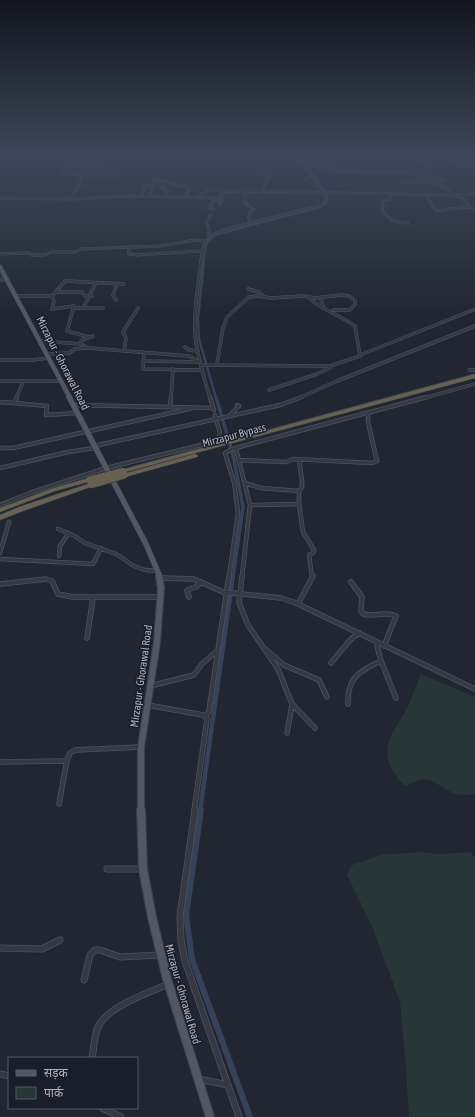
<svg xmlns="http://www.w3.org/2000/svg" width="475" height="1117" font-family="'Asap Condensed','Noto Sans Devanagari',sans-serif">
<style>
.green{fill:#273637}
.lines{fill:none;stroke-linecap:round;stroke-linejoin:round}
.canal-far4{stroke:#364258;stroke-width:2}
.canal-far3{stroke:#364258;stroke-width:2.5}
.canal-far2{stroke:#364258;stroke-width:3.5}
.canal-far1{stroke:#364258;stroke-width:4.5}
.canal{stroke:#364258;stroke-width:6}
.river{fill:#364258;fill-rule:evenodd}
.street-far4-casing{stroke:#4e545e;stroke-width:3}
.street-far3-casing{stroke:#4e545e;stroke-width:3.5}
.street-far2-casing{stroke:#4e545e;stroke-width:4.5}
.street-far1-casing{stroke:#4e545e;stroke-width:5.5}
.street-casing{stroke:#4e545e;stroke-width:7}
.primary-far3-casing{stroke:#3d424d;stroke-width:5}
.primary-far2-casing{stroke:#3d424d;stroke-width:6}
.primary-far1-casing{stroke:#3d424d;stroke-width:8}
.primary-casing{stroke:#3d424d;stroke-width:10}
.highway-casing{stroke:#3e444e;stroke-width:1}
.street-far4{stroke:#343943;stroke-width:2}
.street-far3{stroke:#343943;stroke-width:2.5}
.street-far2{stroke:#343943;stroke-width:3}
.street-far1{stroke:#343943;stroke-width:4}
.street{stroke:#343943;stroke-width:5.5}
.primary-far3{stroke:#525863;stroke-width:4}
.primary-far2{stroke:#525863;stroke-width:5}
.primary-far1{stroke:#525863;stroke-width:6}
.primary{stroke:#525863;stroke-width:8}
.highway{fill:#686152;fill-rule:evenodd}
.highway-bridge-casing{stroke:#3e444e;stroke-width:8;stroke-linecap:butt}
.highway-bridge{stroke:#686152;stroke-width:6}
.labels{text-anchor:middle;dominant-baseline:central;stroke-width:3;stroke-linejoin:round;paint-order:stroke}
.street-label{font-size:11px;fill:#aeb4c0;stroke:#191e28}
</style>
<rect width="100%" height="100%" fill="#212732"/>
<path class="green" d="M421,674L475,697V795C468,794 459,796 453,793C429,782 434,773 406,786C399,781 396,776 392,769C378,745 398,727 408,706C413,696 416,685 421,674Z
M420,852L438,854L470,852L475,857V1117H409L406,1067L400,1002L372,926L347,875L352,865L381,855Z"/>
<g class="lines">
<path class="canal-far4" d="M204,261C205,249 205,242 215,235L318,208L326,204L328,198L326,192L298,155"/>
<path class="canal-far3" d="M204,260L198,319L199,339L216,398"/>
<path class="canal-far2" d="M216,397L233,455L243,507L233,577"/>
<path class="canal-far1" d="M200,811L233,576"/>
<path class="canal" d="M201,810L186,915L192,959L250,1117"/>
<path class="river" d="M430,155H435L460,164L475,165V167L459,166Z"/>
<defs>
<path id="street-far4" d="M355,155L364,156
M0,157L17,159
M73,158L110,160
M298,158L329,160L331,155
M329,159H343
M329,160L331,162L330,168L333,171L410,173L444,187L453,195
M423,162L434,178L443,181
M69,165H97L106,168L104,175H81
M315,167L330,168
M260,171L257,173L269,176L262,191
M411,173H430
M104,175H117
M304,180L312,176
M154,181C172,179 174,187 188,187L189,190L185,197
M402,182H429
M162,187L167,191L165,197
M242,192L244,189L251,190
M245,192V203L254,209L249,214V219L253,223
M388,194L391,199L383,201L382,212L393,221L408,223
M425,194L436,211L467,207L475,209
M142,196L145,186L154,185
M149,196L155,183L154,178
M457,196L463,199L470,207
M196,197L209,190H222L224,192
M0,198L73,199L129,196L218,198L224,192L235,191L446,195L475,194
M218,198H222L220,204
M73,199L72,197L81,181L82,175L63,174L74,155
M214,209L209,208L214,200L218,199
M209,236V228L206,222L211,215
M129,247V254L137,255L201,251
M0,254L29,253L31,255H45L51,252H75L81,249L160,246L195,240L204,241
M201,261C203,244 203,240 219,231L322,205L326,199L325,196L300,160L297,157L282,155"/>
<path id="street-far3" d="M201,260C199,284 193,310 195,334C197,356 204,377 210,398
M0,280L7,279
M248,289L259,292L263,296
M57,292H82L85,296H92
M16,296H52L65,281L124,284
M52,296L54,301L52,309L74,306L67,331L89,337
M116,300L113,295L117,284
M321,300L324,308
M74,308H103
M83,308L96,283
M40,341L81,344L88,348L189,356L199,362
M80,343L82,340L93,336
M185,347L189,350L198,351
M124,351L126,338L123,332L138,308
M144,352L143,369L202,370
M46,354L69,353L75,349L86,348
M360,355L475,309
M0,360H33L48,358
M144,361L200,362
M217,364L223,328L227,317L249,297L258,296L271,298L303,296L315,298L342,295L349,296L355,301V304L350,310H333
M201,365L330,366L360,356L355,326C340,315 321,310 308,297
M469,370H475
M0,381H61
M269,390L317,374L330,368
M16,398L23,382
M171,398L173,369
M299,398L337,381L475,326
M424,398L475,384"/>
<path id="street-far2" d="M17,397L14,403L47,406L46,415L77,413
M210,397L214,410
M0,402L14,403
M73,405L213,408
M170,407L171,397
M367,413L427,397
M229,416L239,406L237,405
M94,446L280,405L302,397
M0,448H13L193,408
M236,449L250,505L242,577
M299,460L302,480V487L299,491V504L303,532L314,550L313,553L309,555L312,577
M0,468L68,452L95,448
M245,483L261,488L299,491
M0,505L30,493L106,468L218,441L220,433L215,415
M250,505L299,504
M58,529L73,535L85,543L116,554L134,566L145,570L158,571
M0,553L9,522
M59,556L60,546L68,534
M0,559L93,564L101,548
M229,577L238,513L234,482L225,453L232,449L366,413L368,414V422L377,461L372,463L293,459L286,462L238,460"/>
<path id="street-far1" d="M242,576L239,603L248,625L278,669L292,704L315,728
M160,578L194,579L223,592L281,598L296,603L475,689
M351,582L362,597L361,611L363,614C374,617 386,611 396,616L384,646
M0,584L46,579L52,581L58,594L73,597H161
M189,597L187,590L196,587L201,582
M298,604L313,576
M87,638L93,598
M263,647L284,665L319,680L327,697
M381,661L396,698
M331,663L351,639L359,633
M150,686L194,675L202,664L218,650
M348,704C347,678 359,671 381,661L376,642
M147,705L203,715L207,719L194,811
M206,716L209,711L229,576
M287,733L292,705
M0,762L63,761L67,760L70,753L75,750L141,747
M59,804L67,760"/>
<path id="street" d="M195,810L180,916L181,940L185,961L239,1117
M107,869H142
M0,948L42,949L60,940
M84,980L90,955L95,950H100L120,957L160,955
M92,1058C94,1049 94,1036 98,1027C107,1007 149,992 169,984
M0,1074L9,1076
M199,1079L228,1085
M102,1108L121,1117"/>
<path id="primary-far3" d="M0,267L70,398"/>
<path id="primary-far2" d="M69,397L146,544L160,577"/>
<path id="primary-far1" d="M141,811V747L157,642L161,588L159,576"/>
<path id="primary" d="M141,810L143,869L152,917L167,979L210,1117"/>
<path id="highway" d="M475,374V378L125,472L123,473L120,471L121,470Z
M195,454L197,455L198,456L197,457L125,477L122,475L123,474Z
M89,478L92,480L91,481L55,491L0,512V508L51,489Z
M91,483L93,484L94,485L93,486L23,511L0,520V515L19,507Z"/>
</defs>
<use href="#street-far4" class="street-far4-casing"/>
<use href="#street-far3" class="street-far3-casing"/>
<use href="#street-far2" class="street-far2-casing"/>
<use href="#street-far1" class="street-far1-casing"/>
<use href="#street" class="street-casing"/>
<use href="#primary-far3" class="primary-far3-casing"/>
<use href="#primary-far2" class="primary-far2-casing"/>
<use href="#primary-far1" class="primary-far1-casing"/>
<use href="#primary" class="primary-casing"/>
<use href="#highway" class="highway-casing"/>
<use href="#street-far4" class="street-far4"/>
<use href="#street-far3" class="street-far3"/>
<use href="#street-far2" class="street-far2"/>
<use href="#street-far1" class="street-far1"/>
<use href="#street" class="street"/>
<use href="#primary-far3" class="primary-far3"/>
<use href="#primary-far2" class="primary-far2"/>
<use href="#primary-far1" class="primary-far1"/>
<use href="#primary" class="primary"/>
<use href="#highway" class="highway"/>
<defs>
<path id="highway-bridge" d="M89,480L123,471
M91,485L125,475"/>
</defs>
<use href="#highway-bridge" class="highway-bridge-casing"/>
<use href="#highway-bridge" class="highway-bridge"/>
</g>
<linearGradient id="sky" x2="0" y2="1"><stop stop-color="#12151c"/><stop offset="0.5" stop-color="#3d475a"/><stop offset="1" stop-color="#3d475a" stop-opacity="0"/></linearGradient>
<rect width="475" height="312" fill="url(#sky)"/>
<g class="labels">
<g class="street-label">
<text transform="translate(63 363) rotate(63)">Mirzapur - Ghorawal Road</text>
<text transform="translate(234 435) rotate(-15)">Mirzapur Bypass</text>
<text transform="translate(141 676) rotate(-82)">Mirzapur - Ghorawal Road</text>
<text transform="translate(183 994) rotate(74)">Mirzapur - Ghorawal Road</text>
</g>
</g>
<rect x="8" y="1057" width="130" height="52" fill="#191e28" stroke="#555a65"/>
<rect x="16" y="1070" width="20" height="6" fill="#525863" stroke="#555a65"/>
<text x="44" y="1077" font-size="12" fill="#aeb4c0">सड़क</text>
<rect x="16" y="1087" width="20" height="12" fill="#273637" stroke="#555a65"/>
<text x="44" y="1097" font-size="12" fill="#aeb4c0">पार्क</text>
</svg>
